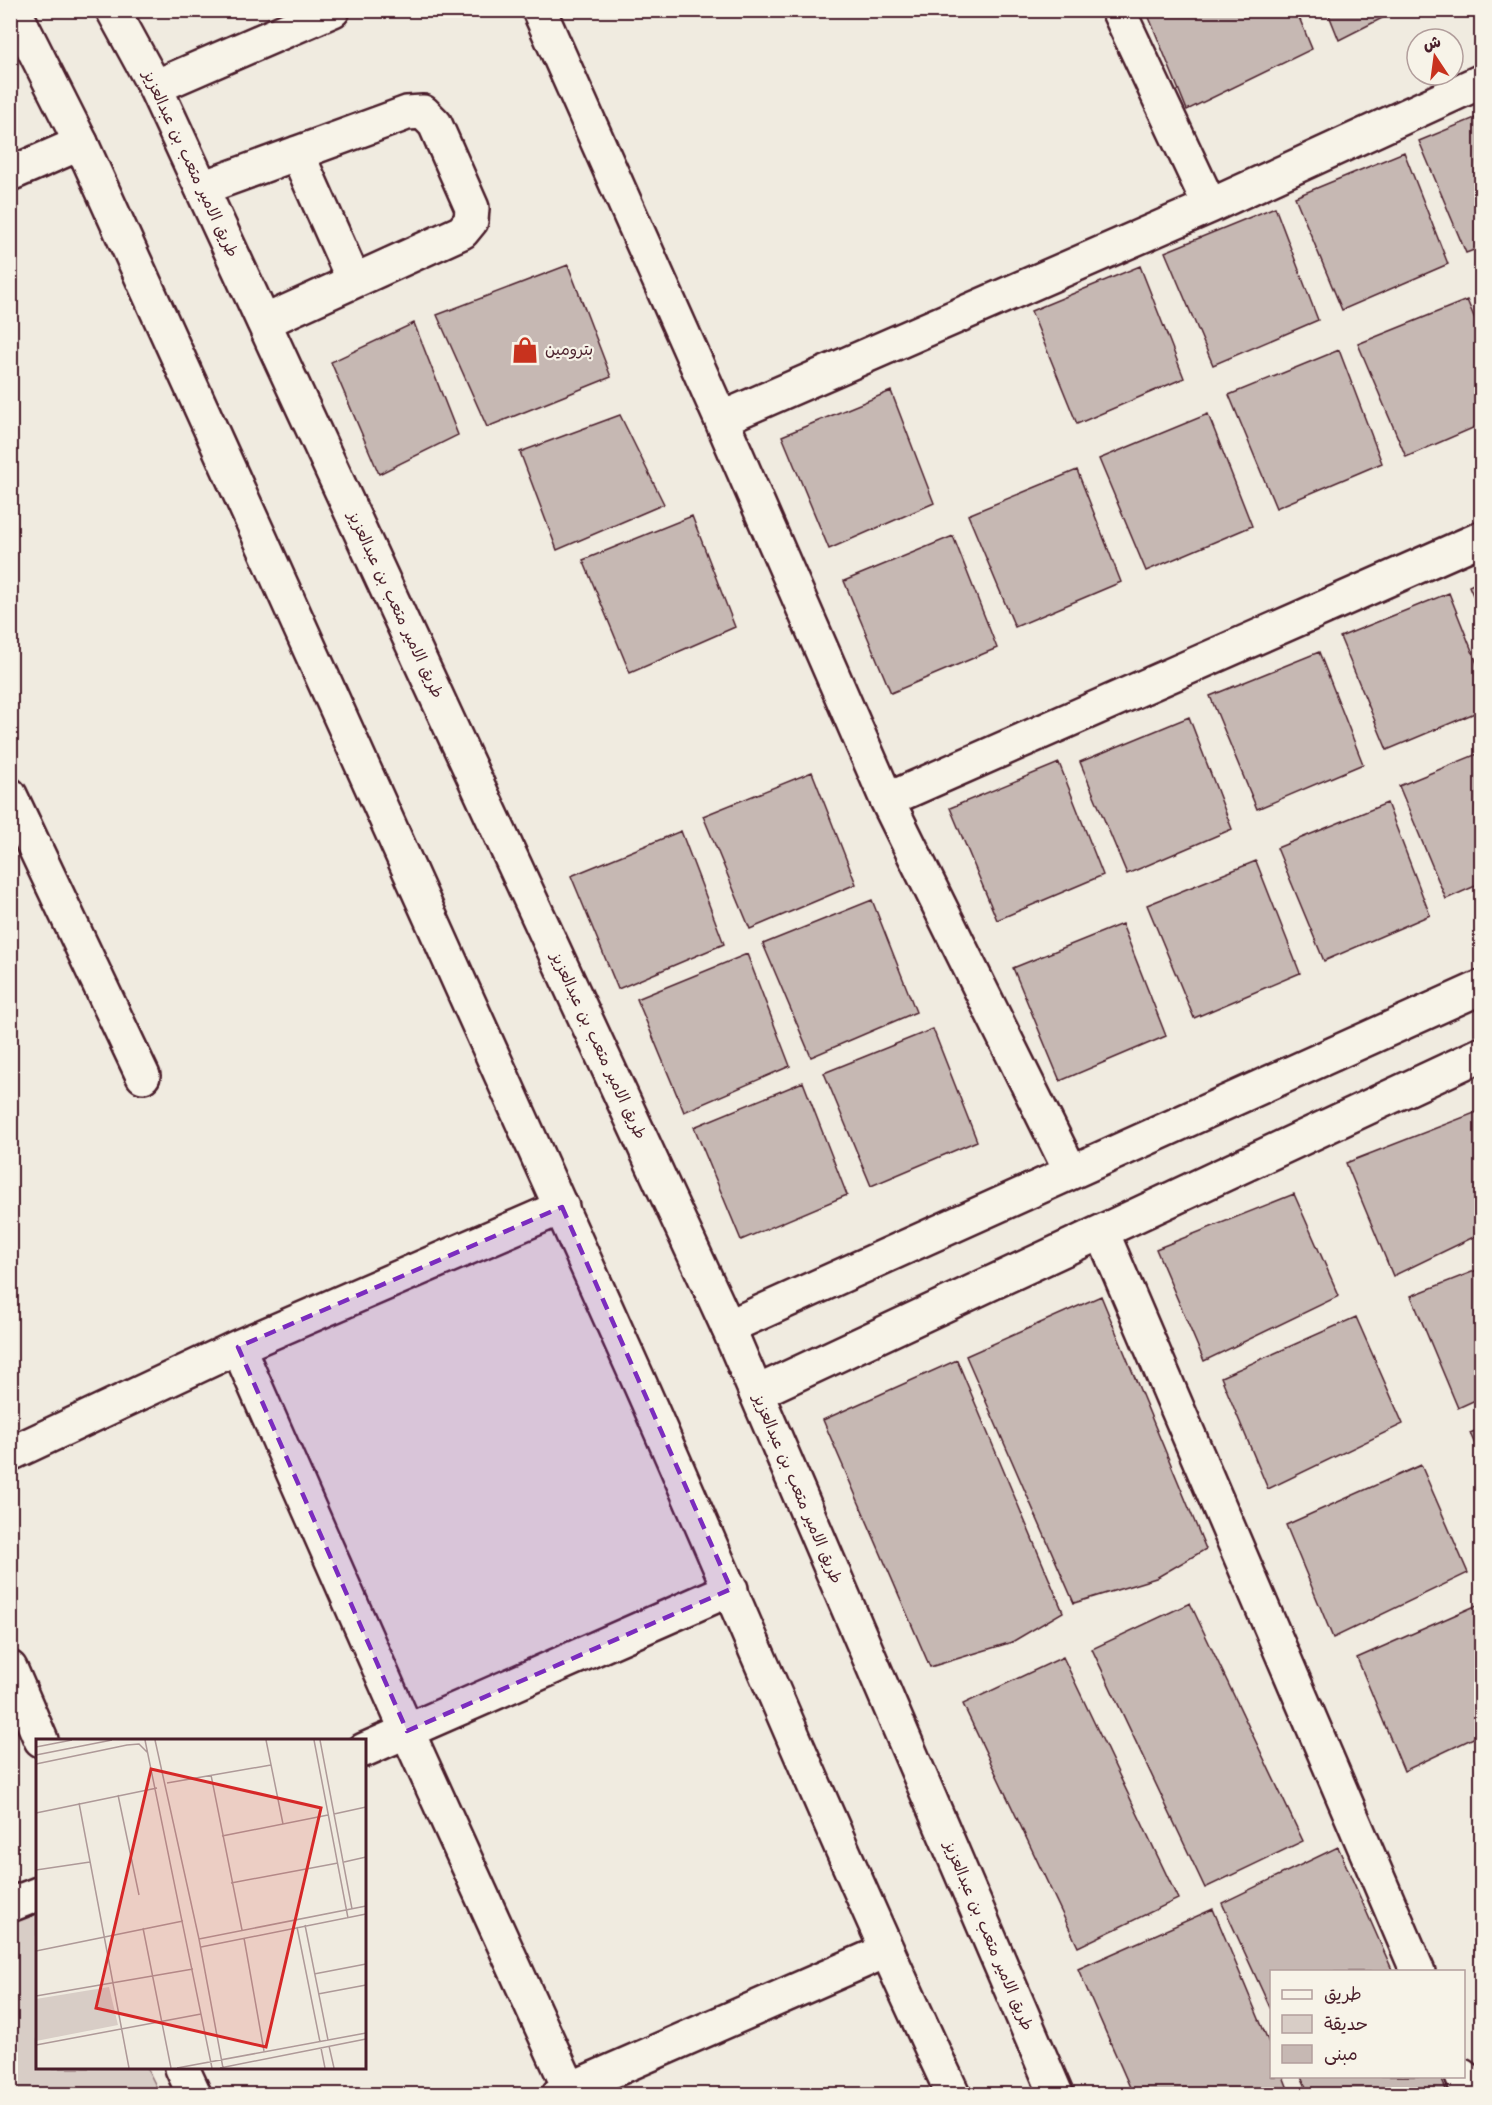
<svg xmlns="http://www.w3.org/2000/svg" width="1492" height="2105" font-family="Kalam,'Playpen Sans Arabic',sans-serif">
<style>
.green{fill:#d8cdc6;stroke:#917678;stroke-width:1.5}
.building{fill:#c6b8b3;stroke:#4a1f2b;stroke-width:1.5}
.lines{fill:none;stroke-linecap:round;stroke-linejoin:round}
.minor-casing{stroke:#4a1f2b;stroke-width:38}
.major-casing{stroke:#4a1f2b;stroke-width:38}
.minor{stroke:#f7f3e8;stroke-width:33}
.major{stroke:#f7f3e8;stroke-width:33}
.marked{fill:#7b2cbf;fill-opacity:0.2;stroke:#7b2cbf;stroke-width:4.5;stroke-dasharray:12 8;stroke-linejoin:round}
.labels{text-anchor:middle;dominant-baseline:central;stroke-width:4.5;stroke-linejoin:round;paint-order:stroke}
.street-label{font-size:16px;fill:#4a1f2b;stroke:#f7f3e8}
.poi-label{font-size:16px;fill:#4a1f2b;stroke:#f7f3e8;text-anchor:start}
.inset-road{fill:none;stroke:#ae9998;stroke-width:1.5}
.view{fill:#d62828;fill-opacity:0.15;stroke:#d62828;stroke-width:3}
.inset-edge{fill:none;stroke:#4a1f2b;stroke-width:3}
</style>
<rect width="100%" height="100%" fill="#f0ebe0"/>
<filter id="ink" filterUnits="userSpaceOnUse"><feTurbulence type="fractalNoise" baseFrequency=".0167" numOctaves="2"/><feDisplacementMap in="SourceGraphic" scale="12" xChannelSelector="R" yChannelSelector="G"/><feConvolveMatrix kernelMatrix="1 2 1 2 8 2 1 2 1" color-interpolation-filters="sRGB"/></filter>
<g filter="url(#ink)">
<path class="green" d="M37,1912L38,2068H147L160,2094H11V1923Z"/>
<path class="building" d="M1146,10H1296L1312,49L1187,110Z
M1327,10H1398L1339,40Z
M1482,115V247L1466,253L1419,141Z
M1404,152L1448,264L1342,310L1295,197Z
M1275,207L1318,320L1213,365L1165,252Z
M568,265L611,377L487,427L437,315Z
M1140,266L1184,378L1077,424L1031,311Z
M1467,300L1482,336V424L1406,457L1358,344Z
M414,323L458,435L379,474L331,362Z
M1339,350L1382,463L1276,508L1229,395Z
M891,391L934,503L829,549L782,436Z
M1208,414L1252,526L1146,571L1099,459Z
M620,415L664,504L557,550L520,452Z
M1077,470L1121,582L1015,627L968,515Z
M692,516L735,627L630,673L583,560Z
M953,536L997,648L891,693L844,581Z
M1482,580V616L1469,586Z
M1449,593L1482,676V710L1387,750L1340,637Z
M1319,652L1363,764L1257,809L1210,696Z
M1189,717L1232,829L1127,874L1080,762Z
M1482,752V883L1446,899L1399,786Z
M1059,763L1103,875L997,920L950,808Z
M812,772L856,884L750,929L703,816Z
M1387,803L1430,915L1324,961L1277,848Z
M681,831L724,944L618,989L571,876Z
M1256,861L1300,973L1194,1018L1147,905Z
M872,900L916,1012L811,1057L763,944Z
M1122,924L1166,1036L1060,1081L1013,968Z
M747,954L790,1066L684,1112L637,999Z
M933,1029L977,1141L871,1186L824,1073Z
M803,1082L847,1195L741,1240L694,1127Z
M1482,1110V1233L1393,1276L1346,1163Z
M1294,1194L1339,1296L1204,1361L1156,1249Z
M1482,1268V1397L1458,1408L1411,1296Z
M1101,1296L1206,1549L1156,1578L1074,1603L966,1356Z
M1356,1317L1403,1424L1268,1489L1221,1377Z
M957,1360L1063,1612L1012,1642L930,1667L823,1420Z
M1482,1428V1461L1470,1433Z
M1421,1465L1468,1573L1333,1638L1286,1525Z
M1190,1603L1303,1841L1205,1888L1092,1649Z
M1482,1603V1734L1404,1771L1357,1658Z
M1063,1657L1178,1899L1078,1947L963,1704Z
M1338,1847L1393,1972H1272V2012L1222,1903Z
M1213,1909L1272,2050V2076H1283L1290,2094H1133L1078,1969Z
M1301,2076H1440L1448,2094H1309Z"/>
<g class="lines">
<defs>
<path id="minor" d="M539,10L721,419L887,800L1071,1172
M1118,10L1210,206
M155,87L333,10
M297,153L354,281
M10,174L81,143
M202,188L407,113L423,112L435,124L472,208L471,221L462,232L264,322
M721,419L1210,206L1482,81
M10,795L143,1076
M887,800L1482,538
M1102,1232L1418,1972
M728,1327L1482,987
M238,1347L407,1731L572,2094
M756,1393L1482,1054
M10,1454L238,1347L562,1207
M10,1668L41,1740
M364,1750L731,1589
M10,1905L38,1894
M182,2068L194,2094
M1462,2076L1470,2094
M559,2094L886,1951"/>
<path id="major" d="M14,10L81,143C267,554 454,964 637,1377C743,1616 842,1858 953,2094
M113,10L155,87L728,1327L1056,2094"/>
</defs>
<use href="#minor" class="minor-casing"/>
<use href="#major" class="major-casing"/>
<use href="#minor" class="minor"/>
<use href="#major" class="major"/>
</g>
</g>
<path class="marked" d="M562,1207L731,1589L407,1731L238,1347Z"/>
<defs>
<symbol id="shop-bare" viewBox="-9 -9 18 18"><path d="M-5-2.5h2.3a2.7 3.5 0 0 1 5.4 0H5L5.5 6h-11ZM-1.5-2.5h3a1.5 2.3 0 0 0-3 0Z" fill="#c8321e" stroke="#f7f3e8" stroke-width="2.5" paint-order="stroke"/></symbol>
</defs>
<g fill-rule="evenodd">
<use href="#shop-bare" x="506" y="331" width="38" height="38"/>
</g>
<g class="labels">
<g class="street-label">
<text transform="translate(190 164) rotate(65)">طريق الامير متعب بن عبدالعزيز</text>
<text transform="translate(395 605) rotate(65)">طريق الامير متعب بن عبدالعزيز</text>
<text transform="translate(598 1046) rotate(65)">طريق الامير متعب بن عبدالعزيز</text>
<text transform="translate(797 1489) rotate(67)">طريق الامير متعب بن عبدالعزيز</text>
<text transform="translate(988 1936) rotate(67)">طريق الامير متعب بن عبدالعزيز</text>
</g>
<g class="poi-label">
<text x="545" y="350">بترومين</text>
</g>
</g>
<g transform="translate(36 1739)">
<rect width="330" height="330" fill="#f0ebe0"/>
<path d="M73,248L82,286L0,302V260Z" fill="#d8cdc6"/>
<path class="inset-road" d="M109,1L176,329M119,1L163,200L187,329M230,1L247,85M278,1L312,179M284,1L316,170M0,8L36,1M0,16L76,1M0,25L91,6L103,5L112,14M175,36L206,191M131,44L235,26M82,56L103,156M43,64L93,329M0,74L121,49M298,75L330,68M186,97L292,76M308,123L330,118M0,131L54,123M195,144L302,124M269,186L292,301M261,188L284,303M107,189L135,329M208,199L228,312M163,200L330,167M165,208L330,175M0,212L147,182M278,235L330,225M282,255L330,246M0,257L157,230M0,306L165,275M293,307L298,329M285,309L289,329M141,329L330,294M184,329L330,300"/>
<path class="view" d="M115,30L285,69L230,308L60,269Z"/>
<rect width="330" height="330" class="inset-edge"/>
</g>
<rect width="1492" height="2105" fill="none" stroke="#f7f3e8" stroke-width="36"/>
<rect x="18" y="18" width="1456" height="2069" fill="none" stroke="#4a1f2b" stroke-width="2" filter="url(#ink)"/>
<rect x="1270" y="1970" width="195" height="108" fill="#f7f3e8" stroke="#b29e9c" stroke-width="1.5"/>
<rect x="1282" y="1990" width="30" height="9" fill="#f7f3e8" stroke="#b29e9c" stroke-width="1.5"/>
<text x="1324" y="2000" font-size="18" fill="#4a1f2b">طريق</text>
<rect x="1282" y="2015" width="30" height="18" fill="#d8cdc6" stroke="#b29e9c" stroke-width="1.5"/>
<text x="1324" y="2030" font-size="18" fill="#4a1f2b">حديقة</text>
<rect x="1282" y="2045" width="30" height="18" fill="#c6b8b3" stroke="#b29e9c" stroke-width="1.5"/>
<text x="1324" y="2060" font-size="18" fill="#4a1f2b">مبنى</text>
<g transform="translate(1435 57) rotate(347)"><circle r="28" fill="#f7f3e8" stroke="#b29e9c" stroke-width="1.5"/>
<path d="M0-4.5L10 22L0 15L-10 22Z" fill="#c8321e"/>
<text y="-9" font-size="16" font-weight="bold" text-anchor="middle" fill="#4a1f2b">ش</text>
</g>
</svg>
